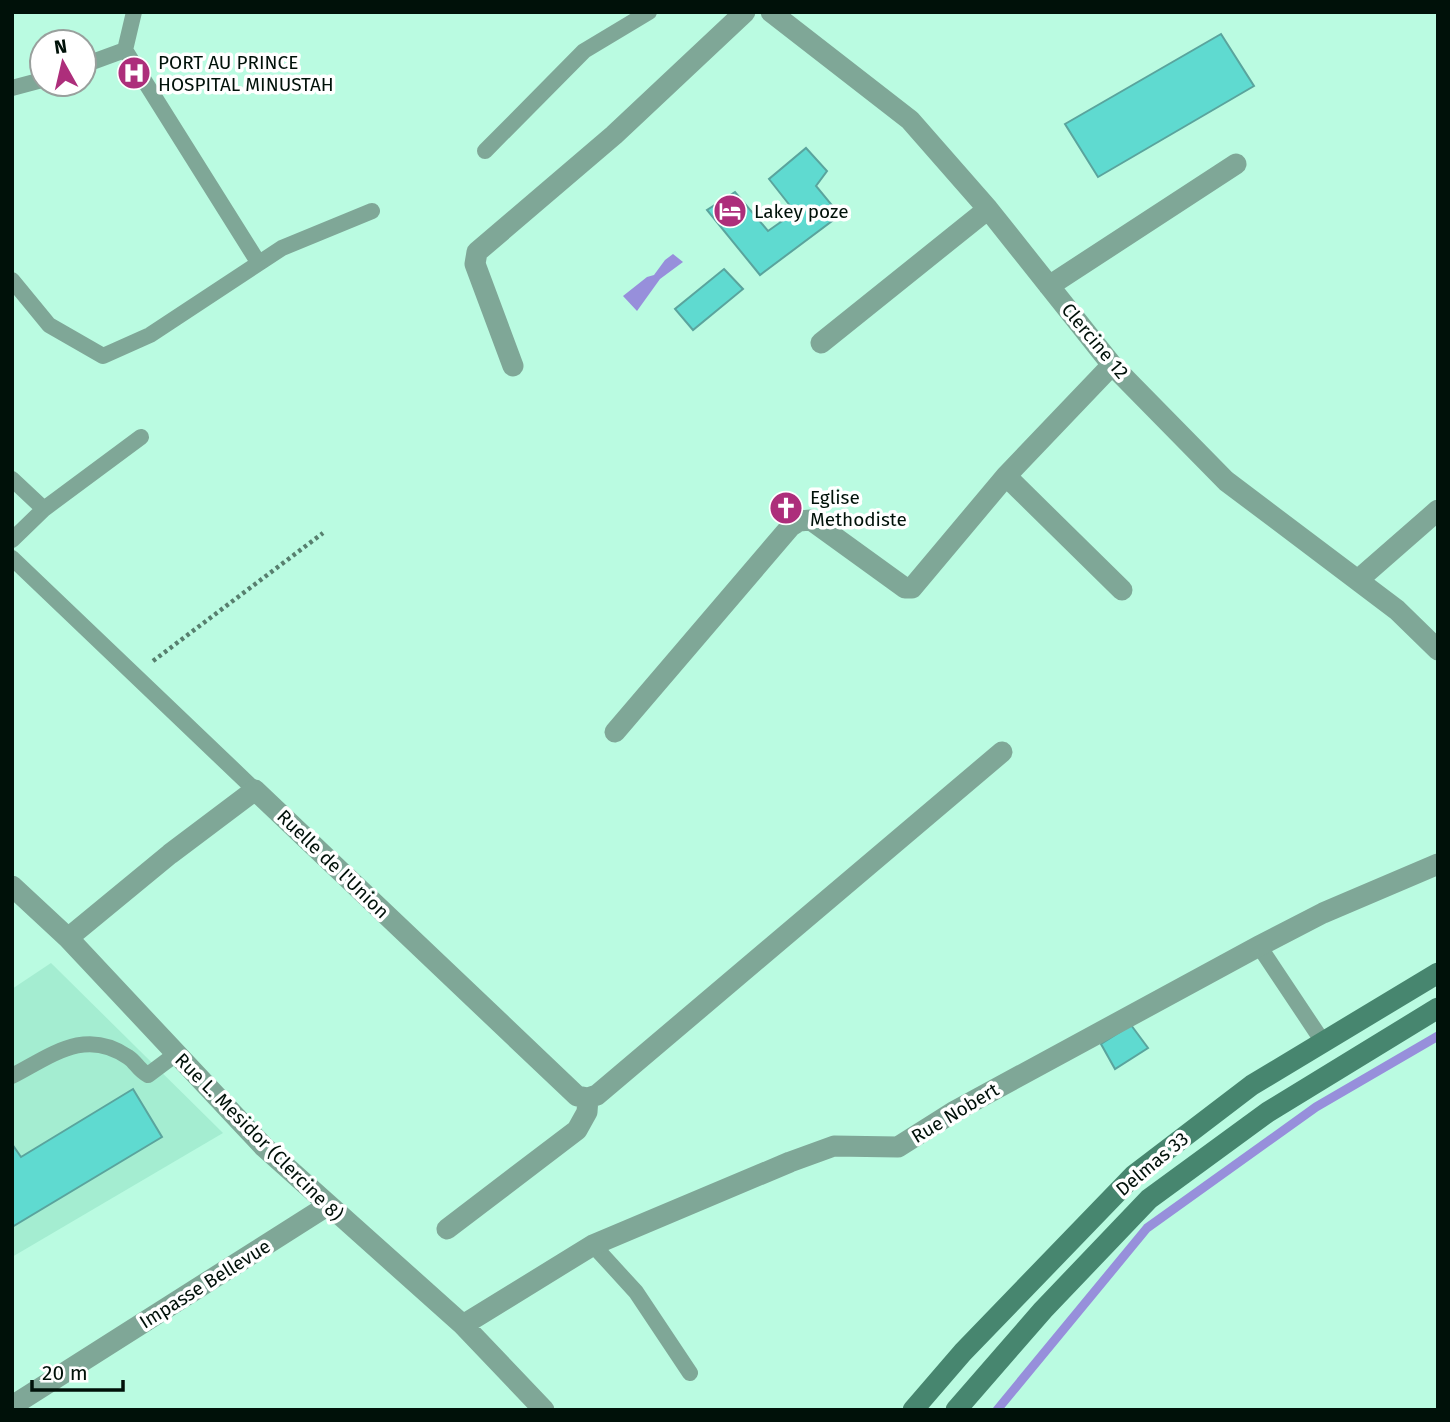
<svg xmlns="http://www.w3.org/2000/svg" width="1450" height="1422" font-family="'Fira Sans',sans-serif">
<style>
.built{fill:#a4edd1}
.water{fill:#978fdb}
.lines{fill:none;stroke-linecap:round;stroke-linejoin:round}
.stream{stroke:#978fdb;stroke-width:9}
.building{fill:#5fdad0;stroke:#5aa49d;stroke-width:2}
.path{stroke:#577f6e;stroke-width:4.5;stroke-dasharray:3.5 3.5;stroke-linecap:butt}
.lane{stroke:#7fa797;stroke-width:16}
.street{stroke:#7fa797;stroke-width:21}
.secondary{stroke:#47866f;stroke-width:21}
.labels{text-anchor:middle;dominant-baseline:central;stroke-width:7;stroke-linejoin:round;paint-order:stroke}
.poi-label{font-size:19px;fill:#001109;stroke:#fff;text-anchor:start}
.street-label{font-size:19px;fill:#001109;stroke:#fff}
</style>
<rect width="100%" height="100%" fill="#bafbe1"/>
<path class="built" d="M51,963L223,1133L12,1257V989Z"/>
<path class="water" d="M673,254L683,262L660,279L637,311L623,296L647,277L654,275L665,260Z"/>
<g class="lines">
<path class="stream" d="M997,1410L1147,1228L1316,1107L1438,1036"/>
</g>
<path class="building" d="M1221,34L1254,86L1098,177L1065,124Z
M806,148L827,171L816,186L840,215L760,275L707,210L735,192L768,231L795,212L769,179Z
M724,269L743,289L693,330L675,309Z
M1131,1025L1148,1048L1115,1069L1101,1044Z
M133,1089L162,1137L12,1227V1144L21,1157Z"/>
<g class="lines">
<path class="path" d="M153,661L323,533"/>
<path class="lane" d="M125,50L258,262
M84,65L125,50L134,12
M12,88L42,80
M485,151L584,51L649,12
M12,280L49,325L103,356L150,335L282,248L372,211
M12,479L44,509
M12,540L44,509L141,437
M12,558L255,790
M1259,946L1323,1042
M12,1076C51,1056 85,1027 128,1057C136,1062 138,1070 148,1075L176,1054
M593,1245L636,1292L690,1373"/>
<path class="street" d="M771,12L910,120L988,209L1112,365L1226,481L1397,610L1438,650
M1049,286L1236,164
M821,343L988,209
M513,366L475,264L477,252L614,135L745,12
M1006,476L1122,590
M1358,580L1438,510
M615,732L791,526L799,521L811,520L905,588H912L1006,476L1112,365
M12,886L68,938L264,1147L463,1325L544,1410
M68,938L170,854L255,790L577,1096L588,1098
M588,1098L597,1095L1002,752
M447,1229L577,1130L587,1112L588,1098
M463,1325L593,1245L790,1162L834,1146L898,1147L955,1111L1259,946L1323,913L1438,864
M12,1406L327,1206"/>
<path class="secondary" d="M913,1410L963,1352L1134,1175L1252,1085L1438,973
M956,1410L1043,1310L1149,1199L1268,1112L1438,1008"/>
</g>
<defs>
<symbol id="hospital-disc" viewBox="-11 -11 22 22"><circle r="9.5" fill="#ad2e7b" stroke="#fff"/><path d="M-5-5h3v3.5h4V-5h3V5h-3V1.5h-4V5h-3Z" fill="#fff"/></symbol>
<symbol id="hotel-disc" viewBox="-11 -11 22 22"><circle r="9.5" fill="#ad2e7b" stroke="#fff"/><path d="M-6-4.5h1.5V1H6V5H4.5V3h-9V5H-6ZM-4 0a1.8 1.8 0 1 1 3.6 0ZM.5 0V-2.5h3Q6-2.5 6 0Z" fill="#fff"/></symbol>
<symbol id="church-disc" viewBox="-11 -11 22 22"><circle r="9.5" fill="#ad2e7b" stroke="#fff"/><path d="M-1.2-6h2.4v3.5h3.3v2.4h-3.3V6h-2.4V-.1h-3.3v-2.4h3.3Z" fill="#fff"/></symbol>
</defs>
<g fill-rule="evenodd">
<use href="#hospital-disc" x="115" y="54" width="38" height="38"/>
<use href="#hotel-disc" x="711" y="192" width="38" height="38"/>
<use href="#church-disc" x="767" y="489" width="38" height="38"/>
</g>
<g class="labels">
<g class="poi-label">
<text x="158" y="62">PORT AU PRINCE<tspan x="158" dy="22">HOSPITAL MINUSTAH</tspan></text>
<text x="754" y="211">Lakey poze</text>
<text x="810" y="497">Eglise<tspan x="810" dy="22">Methodiste</tspan></text>
</g>
<g class="street-label">
<text transform="translate(1095 341) rotate(50)">Clercine 12</text>
<text transform="translate(333 864) rotate(44)">Ruelle de l'Union</text>
<text transform="translate(955 1113) rotate(-31)">Rue Nobert</text>
<text transform="translate(259 1137) rotate(45)">Rue L. Mesidor (Clercine 8)</text>
<text transform="translate(1152 1164) rotate(-40)">Delmas 33</text>
<text transform="translate(205 1284) rotate(-32)">Impasse Bellevue</text>
</g>
</g>
<rect width="1450" height="1422" fill="none" stroke="#001109" stroke-width="28"/>
<g transform="translate(63 63) rotate(352)"><circle r="33" fill="#ffffff" stroke="#99a09d" stroke-width="2"/>
<path d="M0-5L12 26L0 18L-12 26Z" fill="#ad2e7b"/>
<text y="-10" font-size="19" font-weight="bold" text-anchor="middle" fill="#001109">N</text>
</g>
<path d="M32 1380v10h91v-10" fill="none" stroke="#001109" stroke-width="3.5"/>
<text x="42" y="1380" font-size="21" fill="#001109" stroke="#ffffff" stroke-width="5" paint-order="stroke">20 m</text>
</svg>
